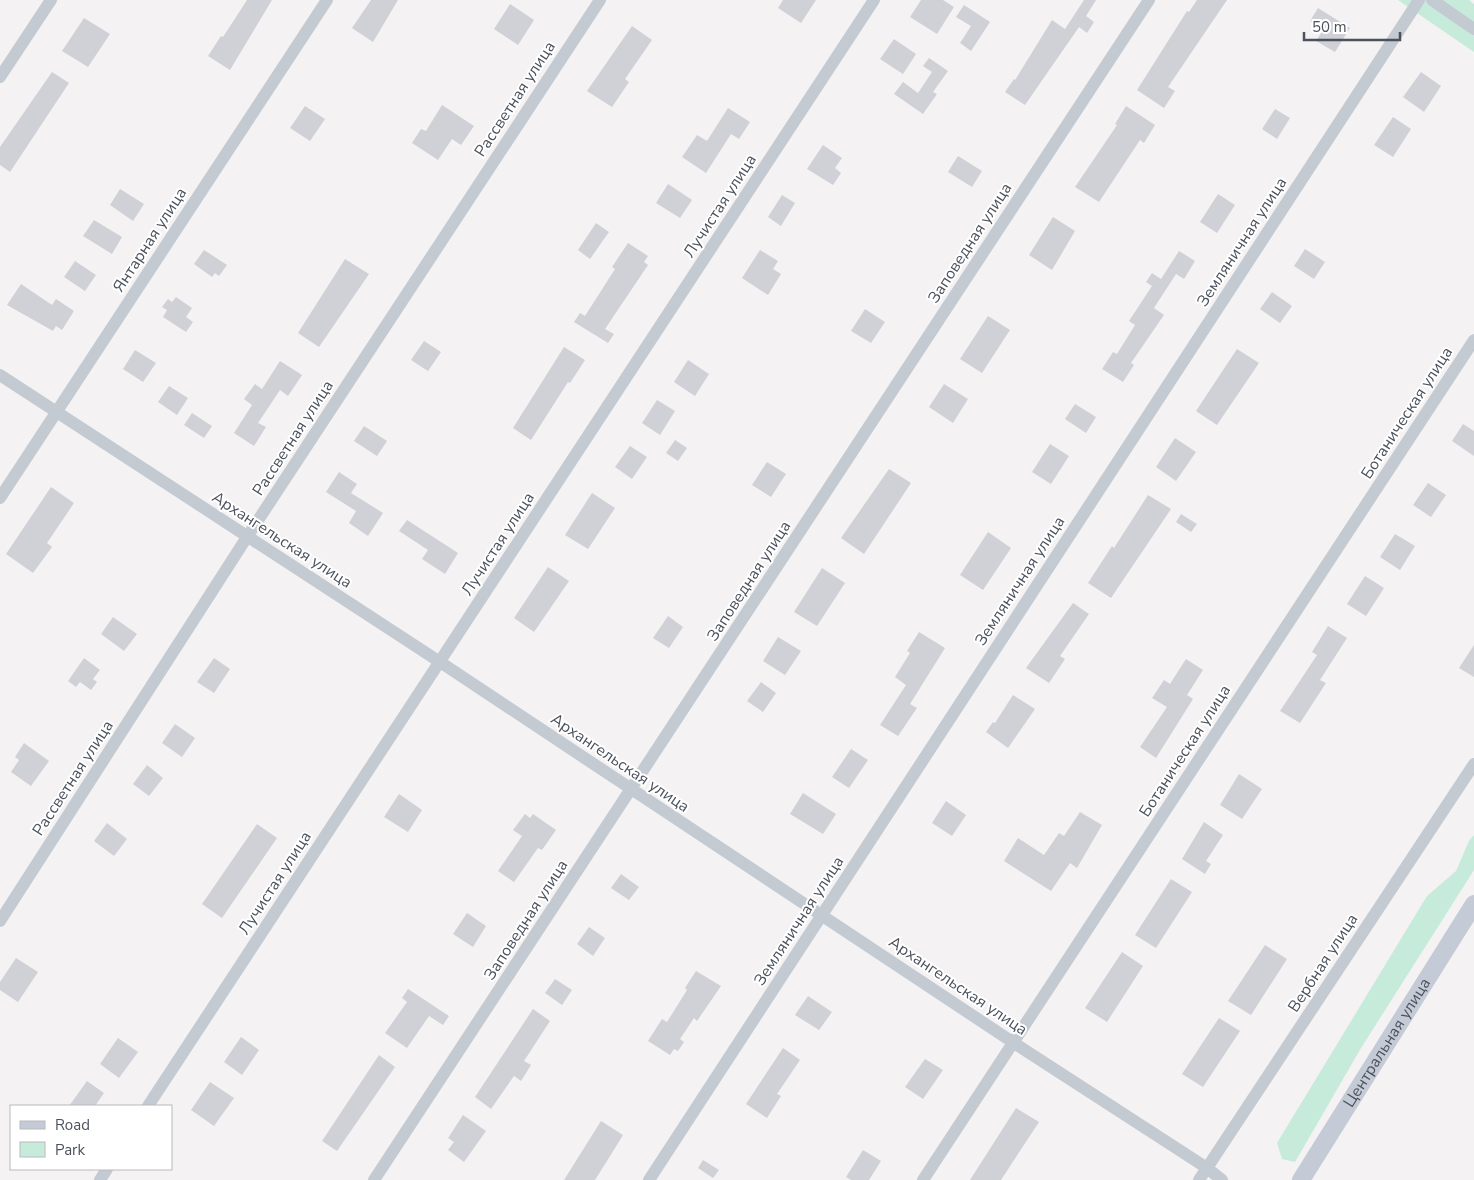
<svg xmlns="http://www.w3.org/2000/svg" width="1474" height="1180" font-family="'Nunito Sans',sans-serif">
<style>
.green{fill:#c7ebda}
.building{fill:#d0d1d6}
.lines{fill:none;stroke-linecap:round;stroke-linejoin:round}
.street{stroke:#c4cad1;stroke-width:12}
.secondary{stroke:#c5cbd6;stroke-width:18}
.labels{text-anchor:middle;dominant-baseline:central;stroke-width:4;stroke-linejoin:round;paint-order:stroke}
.street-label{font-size:16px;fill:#4c525d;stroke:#fff}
</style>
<rect width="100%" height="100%" fill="#f4f2f2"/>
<path class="green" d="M1398,0H1469L1474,4V52Z
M1474,835V870L1361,1048L1295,1162L1282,1159L1277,1143L1427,896L1456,871L1469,841Z"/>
<path class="building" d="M247,0H272L230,70L208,56L221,36L223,37Z
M371,0H398L373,42L352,28Z
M783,0H816L801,23L778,8Z
M921,0H943L954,7L937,34L910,17Z
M1084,0H1096L1086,16L1094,22L1087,33L1079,27L1025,105L1005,92L1014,79L1015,80L1052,20L1065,29Z
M1197,0H1227L1168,87L1175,91L1164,108L1137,90L1187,11L1189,12Z
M510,4L534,20L518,45L494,29Z
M964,5L990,22L971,51L960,43L971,26L956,17Z
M1318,8L1350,28L1335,52L1316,41L1323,30L1310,21Z
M84,18L110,34L88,67L62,51Z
M632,26L652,40L625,79L629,82L612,107L587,91Z
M894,39L916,54L903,74L880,59Z
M929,58L948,71L933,92L937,94L923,114L894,94L903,82L918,93L932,72L923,66Z
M52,72L69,83L10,172L0,165V147Z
M1421,72L1441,86L1424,112L1403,97Z
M442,105L474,126L461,145L452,139L438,160L412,143L421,129L426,131Z
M305,106L325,119L310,141L290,128Z
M1126,106L1155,125L1144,143L1140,140L1099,202L1075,187L1117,125L1115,124Z
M728,108L750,122L739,139L731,134L706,173L682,157L697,135L707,141Z
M1275,109L1290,118L1277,139L1262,129Z
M1393,117L1411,129L1393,157L1374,145Z
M823,145L842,158L835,168L841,173L833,185L807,169Z
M958,156L982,171L972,187L948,172Z
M668,184L692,200L680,218L656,203Z
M120,189L144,204L133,221L110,205Z
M1218,194L1235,205L1217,233L1200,222Z
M782,195L795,203L781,226L768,217Z
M1053,217L1075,231L1052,270L1029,255Z
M94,220L122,237L112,254L83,236Z
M596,223L609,232L590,259L578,250Z
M628,243L648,256L644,262L648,265L605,329L614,334L608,343L574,322L580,313L585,316L615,269L612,267Z
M1305,249L1325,262L1314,279L1294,266Z
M204,250L227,265L219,276L215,273L212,277L194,264Z
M760,250L778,261L773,269L781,274L768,295L742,278Z
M1179,251L1195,261L1184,279L1176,274L1154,308L1164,315L1131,363L1134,365L1123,382L1102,369L1113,352L1117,354L1135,325L1129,321L1152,286L1146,282L1152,273L1161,279Z
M345,259L369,274L319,347L298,333Z
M75,261L96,275L85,291L64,277Z
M21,284L52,305L56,299L74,311L62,330L56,326L53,331L7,305Z
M1272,292L1292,306L1280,323L1260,309Z
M176,297L192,308L186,317L193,322L186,332L163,317L167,310L162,307L168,299L172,302Z
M865,309L885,322L871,343L851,331Z
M988,316L1010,330L982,373L960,359Z
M424,341L441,352L428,371L411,360Z
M564,347L585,360L570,383L568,382L531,440L513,428Z
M1237,349L1259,363L1217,425L1196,411Z
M135,350L156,363L143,382L123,369Z
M688,360L709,374L695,396L674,382Z
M280,361L302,375L288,396L280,390L258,423L266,427L254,446L234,433L252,405L244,399L255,384L262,389Z
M944,384L968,399L953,423L929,407Z
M169,386L188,398L177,415L158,402Z
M657,400L675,411L660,435L642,423Z
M1075,404L1096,417L1086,433L1065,419Z
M192,413L212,426L204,438L184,425Z
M1463,424L1474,431V456L1452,441Z
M364,426L387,441L377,456L354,441Z
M1175,438L1196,452L1176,481L1156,467Z
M675,440L687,448L678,461L666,453Z
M1050,444L1069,456L1051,484L1032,472Z
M630,446L647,457L632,479L615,467Z
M767,462L786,474L771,497L752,485Z
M889,469L911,483L864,554L841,538Z
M339,472L357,484L351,493L383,513L368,536L349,523L356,511L326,492Z
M1428,483L1446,495L1431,517L1413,505Z
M51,487L74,503L47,543L52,547L33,573L6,554Z
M592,493L615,508L588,549L565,535Z
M1148,495L1171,509L1111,598L1088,583L1112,546L1114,548Z
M1181,514L1197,524L1191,532L1176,522Z
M407,520L458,553L445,574L422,559L428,550L399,531Z
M988,532L1011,548L983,590L960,575Z
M1395,534L1415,546L1400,570L1380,557Z
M548,567L569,581L534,632L514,618Z
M822,568L845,583L817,626L794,612Z
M1365,576L1384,588L1366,616L1347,604Z
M1073,603L1089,614L1060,656L1065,659L1049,683L1026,668Z
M668,616L683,627L669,648L653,638Z
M113,617L137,634L124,651L101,634Z
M1328,626L1347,638L1320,680L1326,683L1300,723L1280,711L1317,655L1312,652Z
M919,632L945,648L910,704L917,708L898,736L880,725L906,685L895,677L910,653L907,651Z
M778,637L801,651L785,675L763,661Z
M1474,645V677L1459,668Z
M84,658L100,670L93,679L97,682L91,690L80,682L76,687L68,681Z
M214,658L230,669L214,693L197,682Z
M1186,659L1203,670L1187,695L1193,699L1156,758L1140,747L1167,707L1152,698L1164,680L1170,684Z
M761,682L776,693L763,712L747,701Z
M1013,695L1035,709L1008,748L986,732L993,722L995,723Z
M175,724L195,738L182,757L162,743Z
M24,743L49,761L31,786L11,772L19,760L15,757Z
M851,749L868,760L849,788L832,777Z
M147,765L163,778L149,796L133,784Z
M1239,774L1262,789L1242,819L1220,805Z
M803,793L836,814L823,834L790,814Z
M399,794L422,810L408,832L384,817Z
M946,801L966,815L952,836L932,823Z
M1080,812L1102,825L1077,868L1070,863L1051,891L1004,861L1018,838L1044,855L1059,833L1064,836Z
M525,814L530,818L533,814L556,830L542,850L538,848L514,882L498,871L522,836L513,830Z
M1204,822L1223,835L1206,861L1211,864L1205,874L1182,859Z
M107,823L127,839L114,856L94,841Z
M257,824L277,838L222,918L202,904Z
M621,874L639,887L629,900L611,888Z
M1171,879L1192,892L1156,948L1135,935Z
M467,913L486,926L473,947L453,934Z
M589,927L605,938L593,956L577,944Z
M1265,945L1287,959L1251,1015L1228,1001Z
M1122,952L1143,966L1107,1022L1085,1008Z
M16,958L38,972L18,1002L0,990V982Z
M696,971L721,986L697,1021L694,1018L680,1039L684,1042L678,1051L674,1049L670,1055L648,1041L662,1019L667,1022L687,990L685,988Z
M555,979L572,990L562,1005L545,993Z
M408,989L449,1016L443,1025L429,1016L407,1048L385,1033L407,1002L402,998Z
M808,996L832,1012L819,1030L795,1015Z
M533,1009L550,1021L524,1061L531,1065L521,1081L514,1076L491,1109L475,1097Z
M1219,1018L1240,1031L1203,1087L1182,1074Z
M241,1037L259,1050L242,1075L224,1062Z
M118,1038L138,1052L119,1078L100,1064Z
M783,1048L800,1060L777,1094L781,1096L767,1118L746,1104Z
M379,1055L395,1067L337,1151L322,1141Z
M925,1059L943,1070L923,1099L905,1087Z
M87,1081L104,1093L95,1106H69Z
M210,1082L234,1098L214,1126L191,1110Z
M1016,1108L1039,1122L1001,1180H970Z
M463,1115L486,1131L464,1162L448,1150L454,1142L448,1138Z
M601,1121L623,1135L607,1161L595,1180H564Z
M863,1150L881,1161L869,1180H851L846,1177Z
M703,1160L719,1170L713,1178L698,1168Z"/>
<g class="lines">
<path class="street" d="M1432,0L1474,29
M0,77L51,0
M0,375L440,662L1014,1043L1207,1168L1222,1180
M0,498L327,0
M0,921L247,537L600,0
M148,1106L874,0
M100,1180L107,1169
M374,1180L1149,0
M649,1180L1419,0
M923,1180L1474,340
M1199,1180L1474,764"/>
<path class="secondary" id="s1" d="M1301,1180L1474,904"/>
</g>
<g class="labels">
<g class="street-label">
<text transform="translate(515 99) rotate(-57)">Рассветная улица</text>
<text transform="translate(720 206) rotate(-57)">Лучистая улица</text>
<text transform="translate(150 240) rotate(-57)">Янтарная улица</text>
<text transform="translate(1242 242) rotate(-57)">Земляничная улица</text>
<text transform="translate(970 243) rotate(-57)">Заповедная улица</text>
<text transform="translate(1407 413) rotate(-57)">Ботаническая улица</text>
<text transform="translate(293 438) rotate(-57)">Рассветная улица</text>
<text transform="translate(282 540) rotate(33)">Архангельская улица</text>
<text transform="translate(498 544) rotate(-57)">Лучистая улица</text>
<text transform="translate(749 581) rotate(-57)">Заповедная улица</text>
<text transform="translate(1020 581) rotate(-57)">Земляничная улица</text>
<text transform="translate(1185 751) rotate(-57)">Ботаническая улица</text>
<text transform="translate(620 763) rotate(34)">Архангельская улица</text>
<text transform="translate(73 778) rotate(-57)">Рассветная улица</text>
<text transform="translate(275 883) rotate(-57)">Лучистая улица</text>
<text transform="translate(526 920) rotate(-57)">Заповедная улица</text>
<text transform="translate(799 921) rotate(-57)">Земляничная улица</text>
<text transform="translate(1323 963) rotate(-57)">Вербная улица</text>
<text transform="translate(958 986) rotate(34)">Архангельская улица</text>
<text stroke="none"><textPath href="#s1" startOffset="162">Центральная улица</textPath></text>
</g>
</g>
<rect x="10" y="1105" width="162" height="65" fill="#ffffff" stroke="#b7babe"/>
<rect x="20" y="1121" width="25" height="8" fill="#c5cbd6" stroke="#b7babe"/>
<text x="55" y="1130" font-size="15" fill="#4c525d">Road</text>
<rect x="20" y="1142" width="25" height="15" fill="#c7ebda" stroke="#b7babe"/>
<text x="55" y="1155" font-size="15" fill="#4c525d">Park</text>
<path d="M1304 32v8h96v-8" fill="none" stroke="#4c525d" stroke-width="2.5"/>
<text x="1312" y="32" font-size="15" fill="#4c525d" stroke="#ffffff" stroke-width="4" paint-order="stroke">50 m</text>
</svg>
